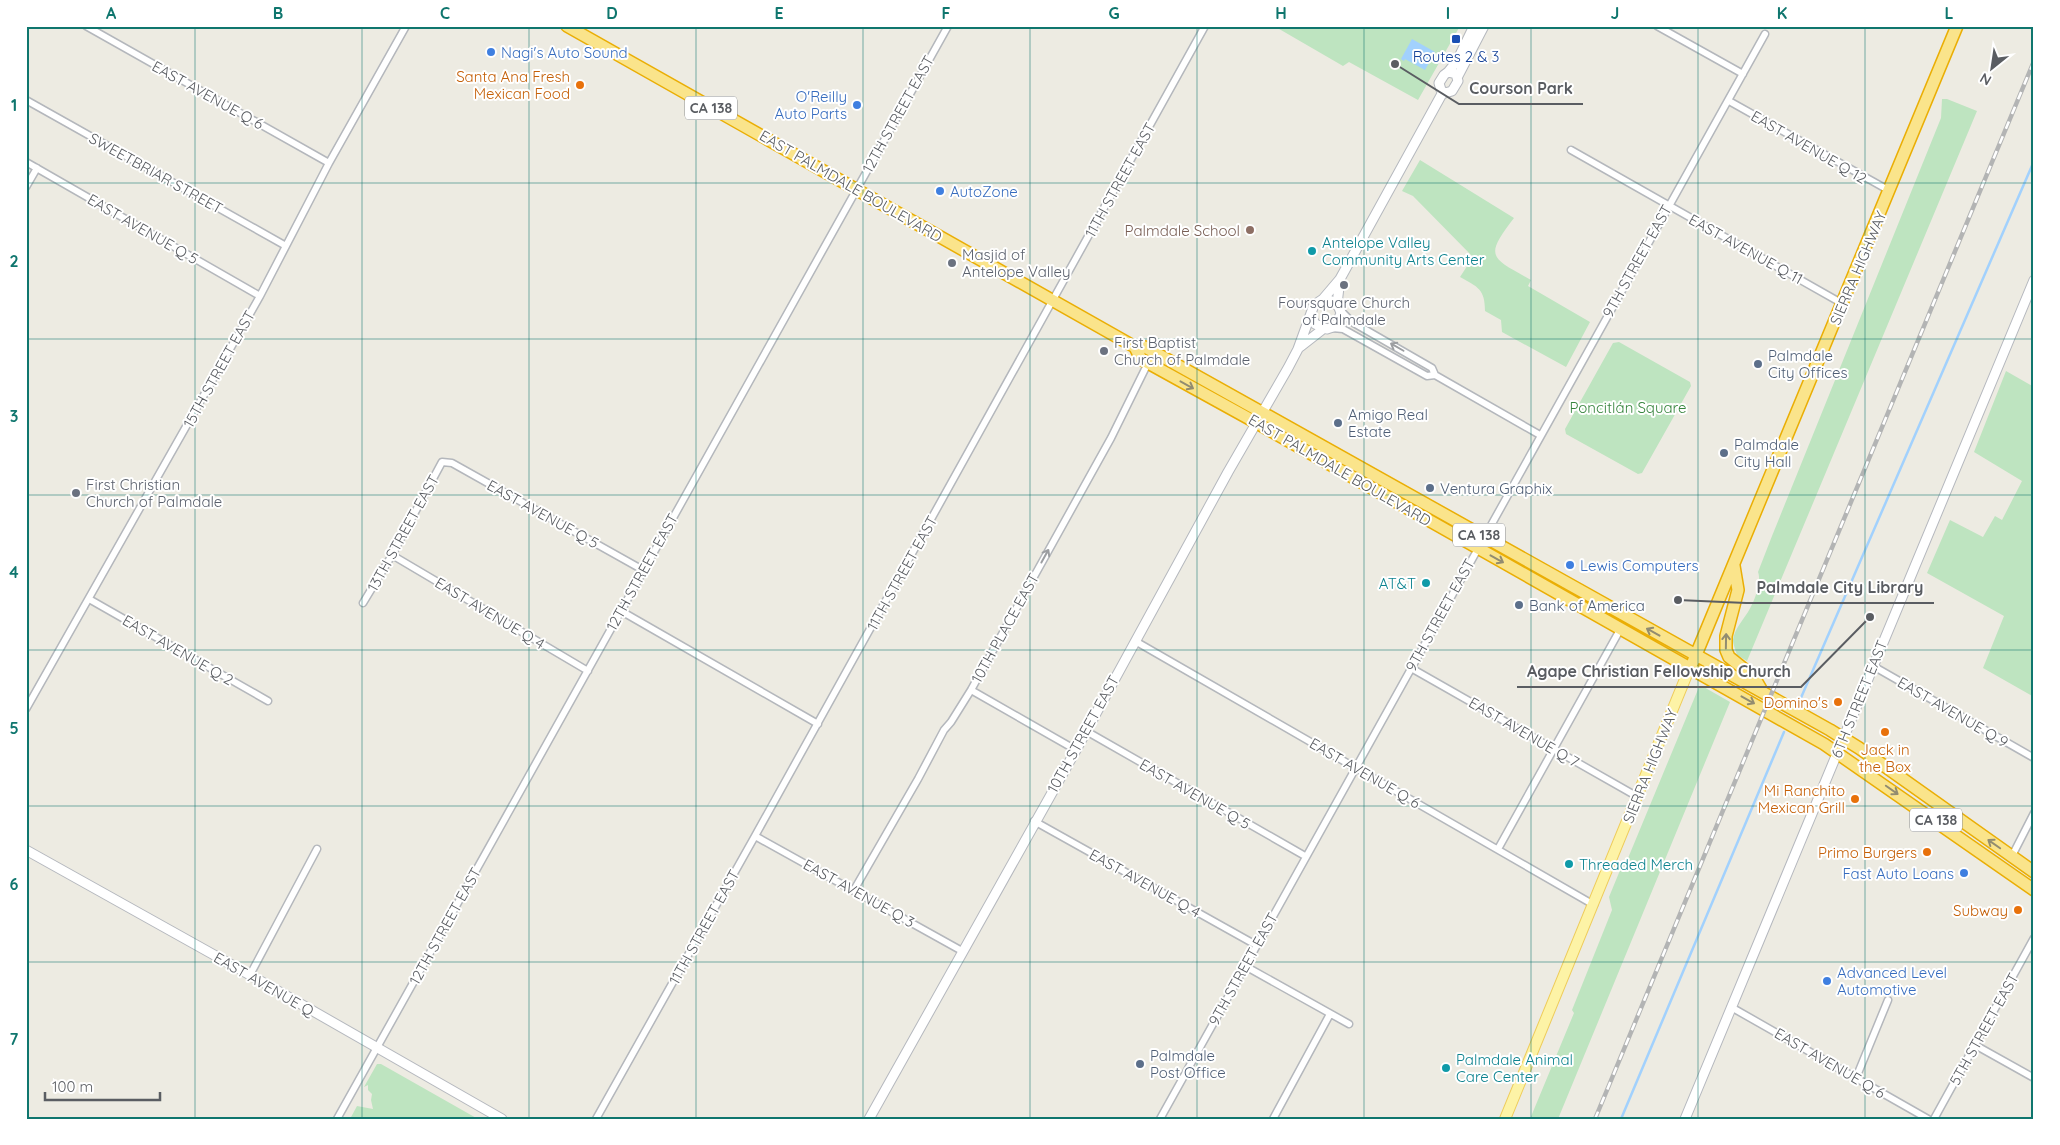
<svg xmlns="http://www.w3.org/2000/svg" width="2060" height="1145" font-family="Quicksand,sans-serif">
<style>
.green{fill:#bee4c0}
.water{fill:#a2d1fd}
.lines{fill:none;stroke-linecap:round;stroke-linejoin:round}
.stream{stroke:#a2d1fd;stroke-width:2.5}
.street-casing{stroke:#b4b7bc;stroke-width:9}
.secondary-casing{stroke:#b5b8be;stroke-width:11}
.primary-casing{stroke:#eecc5a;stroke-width:12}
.highway-casing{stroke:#eaae05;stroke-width:14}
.street{stroke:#fff;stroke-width:6}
.secondary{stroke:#fff;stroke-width:9}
.primary{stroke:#fdf3a6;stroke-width:10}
.highway{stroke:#fae48b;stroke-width:11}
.rail-casing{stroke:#b3b4b4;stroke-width:4.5}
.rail{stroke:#fff;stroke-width:2.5;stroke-dasharray:8;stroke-linecap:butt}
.oneway{stroke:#9c9ea1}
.oneway2{stroke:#928c70}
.grid{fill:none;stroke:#0f766e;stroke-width:1;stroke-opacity:0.55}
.transit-dot{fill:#1a4fb4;stroke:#fff;stroke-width:2}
.shop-dot{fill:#3f7fe0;stroke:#fff;stroke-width:2}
.food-dot{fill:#e8710a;stroke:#fff;stroke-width:2}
.education-dot{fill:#8d6e63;stroke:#fff;stroke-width:2}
.culture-dot{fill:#0f9aa8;stroke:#fff;stroke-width:2}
.worship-dot{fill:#6b7280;stroke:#fff;stroke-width:2}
.service-dot{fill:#5c6f8a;stroke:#fff;stroke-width:2}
.labels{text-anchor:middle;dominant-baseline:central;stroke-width:4;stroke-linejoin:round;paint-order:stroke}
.shield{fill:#fff;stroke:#8c8e91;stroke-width:1}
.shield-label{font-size:14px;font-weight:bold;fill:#5a5d62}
.shop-label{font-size:15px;fill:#366cbe;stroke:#fff;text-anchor:start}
.transit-label{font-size:15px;fill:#164399;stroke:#fff}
.food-label{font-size:15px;fill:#c56008;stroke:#fff;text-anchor:end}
.street-label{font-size:15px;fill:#5a5d62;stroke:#fff}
.education-label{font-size:15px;fill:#785e54;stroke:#fff;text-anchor:end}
.culture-label{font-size:15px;fill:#0d838f;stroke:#fff;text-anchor:start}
.worship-label{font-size:15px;fill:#5b616d;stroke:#fff;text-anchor:start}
.service-label{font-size:15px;fill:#4e5e75;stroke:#fff;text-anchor:start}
.park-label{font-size:15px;fill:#37853e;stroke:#fff}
.leader{fill:none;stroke:#5a5d62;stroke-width:2}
.callout-dot{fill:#5a5d62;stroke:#fff;stroke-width:2}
.callout-label{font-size:16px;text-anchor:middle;font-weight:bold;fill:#5a5d62;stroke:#fff;stroke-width:4;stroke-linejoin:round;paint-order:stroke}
.neatline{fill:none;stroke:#0f766e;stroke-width:2}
.grid-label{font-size:16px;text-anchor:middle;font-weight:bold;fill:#0f766e}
</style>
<rect width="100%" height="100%" fill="#edebe2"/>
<path class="green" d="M1274,26H1460L1418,100L1349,62L1343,66Z
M1942,99H1947L1977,111L1747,661L1737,655C1736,651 1733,644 1733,640C1734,630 1743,620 1748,612C1754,603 1762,582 1758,572L1772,536L1941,118Z
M1420,160L1514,218C1484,257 1490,257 1531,280L1528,286L1590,322L1566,367L1502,332L1501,320L1485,311C1485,289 1478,287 1460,277L1473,257L1413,196L1402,191Z
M1619,342L1690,382L1691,386L1642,473L1638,474L1566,434L1565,429L1613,343Z
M2006,371L2034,387V697L1983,668L2004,616L1927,573L1950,520L1983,537L1995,516L2002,520L2022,481L1974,452Z
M1702,686L1730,702L1558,1119H1530L1574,1013L1572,1010L1612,910L1609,897L1623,863H1626L1699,687Z
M377,1064H381L478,1119H350L357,1106L373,1109L371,1100L372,1094L368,1090V1085L364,1087Z"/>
<path class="water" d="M1412,39L1435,52L1425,70L1405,59L1404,61L1401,59Z"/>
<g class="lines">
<path class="stream" d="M1800,700L2034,161
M1621,1119L1784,732"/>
<defs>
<path id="street" d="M86,26L329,163
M1657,26L1743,74
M26,100L286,246
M1729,101L1890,191
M1571,150L1843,304
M26,162L260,296
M26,187L37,168
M1341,311L1352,322L1432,368L1435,375
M1332,328L1343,329L1427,376L1435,375L1540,435
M392,555L588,671
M89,599L268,701
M363,603L392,555L442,462L452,463L643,570
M621,611L818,724
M1135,641L1594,905
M1873,666L2034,758
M1411,668L1638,797
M971,690L1076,750
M26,709L260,296L329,163L406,26
M1086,731L1305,856
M1034,821L1256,945
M755,836L962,951
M1498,849L1621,628
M2012,856L2034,813
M854,890L918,779L944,730L951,722L971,690L1111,438L1148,363
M1245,966L1349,1024
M250,975L317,849
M1731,1007L1928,1119
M1975,1045L2034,1078
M1856,1078L1888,1000
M337,1119L948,26
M596,1119L755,836L1205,26
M1160,1119L1765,34
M1273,1119L1330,1014
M1934,1119L2034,938"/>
<path id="secondary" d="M1448,72L1456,74L1458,81L1452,91L1445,93L1441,90L1439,83L1444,75Z
M1448,72L1457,61L1474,26
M1458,76L1484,26
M1323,299L1340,279L1443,92
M1337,304L1340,279
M1300,347L1323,329
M26,850L250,975L502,1119
M869,1119L1076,750L1228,472L1288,368L1298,349L1314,305L1323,299C1333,300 1339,304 1341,313L1336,326L1327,329L1315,324L1311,315
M1685,1119L2034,280"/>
<path id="primary" d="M1505,1119L1690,667"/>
<path id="highway" d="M567,26L1135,347L1141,359L1257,423L1824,744L2034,890
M1135,347H1145L1830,730L1859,748L2034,872
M1734,566L1738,590L1726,636V650L1729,657L1754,677L1762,691
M1693,662L1957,26"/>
</defs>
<use href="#street" class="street-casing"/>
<use href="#secondary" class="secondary-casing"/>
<use href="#primary" class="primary-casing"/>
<use href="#highway" class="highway-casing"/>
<use href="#street" class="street"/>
<use href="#secondary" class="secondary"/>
<use href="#primary" class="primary"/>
<use href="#highway" class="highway"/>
<defs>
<path id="rail" d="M1595,1119L2034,61"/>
</defs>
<use href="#rail" class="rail-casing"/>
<use href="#rail" class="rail"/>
</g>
<defs><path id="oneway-shaft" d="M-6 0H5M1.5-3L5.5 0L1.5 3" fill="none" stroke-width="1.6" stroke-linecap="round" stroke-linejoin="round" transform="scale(1.25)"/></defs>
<g class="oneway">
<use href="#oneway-shaft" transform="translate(1397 347) rotate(-150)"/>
<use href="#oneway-shaft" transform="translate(1045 556) rotate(-61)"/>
</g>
<g class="oneway2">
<use href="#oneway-shaft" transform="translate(1187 385) rotate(29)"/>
<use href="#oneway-shaft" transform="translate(1497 559) rotate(29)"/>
<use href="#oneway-shaft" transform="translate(1653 632) rotate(-151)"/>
<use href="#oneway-shaft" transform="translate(1726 641) rotate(-89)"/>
<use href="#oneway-shaft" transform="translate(1748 700) rotate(29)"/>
<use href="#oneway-shaft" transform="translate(1892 790) rotate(35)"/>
<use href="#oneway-shaft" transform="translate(1994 844) rotate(-145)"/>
</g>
<path class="grid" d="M195,26V1119M362,26V1119M529,26V1119M696,26V1119M863,26V1119M1030,26V1119M1197,26V1119M1364,26V1119M1531,26V1119M1698,26V1119M1865,26V1119M26,183H2034M26,339H2034M26,495H2034M26,650H2034M26,806H2034M26,962H2034"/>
<rect class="transit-dot" x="1451" y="34" width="10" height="10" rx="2.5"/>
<g class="shop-dot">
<circle cx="491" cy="52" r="5"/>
<circle cx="857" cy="105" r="5"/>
<circle cx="940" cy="191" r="5"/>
<circle cx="1570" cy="565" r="5"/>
<circle cx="1964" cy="873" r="5"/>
<circle cx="1827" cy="981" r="5"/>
</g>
<g class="food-dot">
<circle cx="580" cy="85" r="5"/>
<circle cx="1838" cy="702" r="5"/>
<circle cx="1885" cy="732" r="5"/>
<circle cx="1855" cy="799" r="5"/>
<circle cx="1927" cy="852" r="5"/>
<circle cx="2018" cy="910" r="5"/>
</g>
<circle class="education-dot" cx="1250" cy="230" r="5"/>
<g class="culture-dot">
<circle cx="1312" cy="251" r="5"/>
<circle cx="1426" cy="583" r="5"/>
<circle cx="1569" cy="864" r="5"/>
<circle cx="1446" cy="1068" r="5"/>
</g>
<g class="worship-dot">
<circle cx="952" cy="263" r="5"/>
<circle cx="1344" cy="285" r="5"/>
<circle cx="1104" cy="351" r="5"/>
<circle cx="76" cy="493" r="5"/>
</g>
<g class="service-dot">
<circle cx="1758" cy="364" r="5"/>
<circle cx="1338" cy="423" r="5"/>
<circle cx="1724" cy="453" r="5"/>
<circle cx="1430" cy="488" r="5"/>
<circle cx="1519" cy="605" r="5"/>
<circle cx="1140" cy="1064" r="5"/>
</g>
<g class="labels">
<g class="shield">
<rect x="685" y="96.5" width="52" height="23" rx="4"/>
<rect x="1453" y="523.5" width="52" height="23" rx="4"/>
<rect x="1910" y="808.5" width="52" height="23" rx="4"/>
</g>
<g class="shield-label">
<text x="711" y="108">CA 138</text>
<text x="1479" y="535">CA 138</text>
<text x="1936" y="820">CA 138</text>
</g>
<g class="shop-label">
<text x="501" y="52">Nagi's Auto Sound</text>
<text x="847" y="96" text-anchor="end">O'Reilly<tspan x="847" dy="17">Auto Parts</tspan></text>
<text x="950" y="191">AutoZone</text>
<text x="1580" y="565">Lewis Computers</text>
<text x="1954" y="873" text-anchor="end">Fast Auto Loans</text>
<text x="1837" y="972">Advanced Level<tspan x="1837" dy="17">Automotive</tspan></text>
</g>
<g class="transit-label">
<text x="1456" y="56">Routes 2 &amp; 3</text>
</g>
<g class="food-label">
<text x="570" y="76">Santa Ana Fresh<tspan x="570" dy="17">Mexican Food</tspan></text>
<text x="1828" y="702">Domino's</text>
<text x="1885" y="749" text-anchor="middle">Jack in<tspan x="1885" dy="17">the Box</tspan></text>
<text x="1845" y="790">Mi Ranchito<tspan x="1845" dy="17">Mexican Grill</tspan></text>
<text x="1917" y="852">Primo Burgers</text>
<text x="2008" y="910">Subway</text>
</g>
<g class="street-label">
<text transform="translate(208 95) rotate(29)">EAST AVENUE Q 6</text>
<text transform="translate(898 114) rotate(-61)">12TH STREET EAST</text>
<text transform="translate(1809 147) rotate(30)">EAST AVENUE Q 12</text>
<text transform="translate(156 173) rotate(29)">SWEETBRIAR STREET</text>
<text transform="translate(1120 180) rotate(-61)">11TH STREET EAST</text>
<text transform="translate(851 186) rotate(30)">EAST PALMDALE BOULEVARD</text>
<text transform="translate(143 229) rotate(30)">EAST AVENUE Q 5</text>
<text transform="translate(1746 249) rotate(29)">EAST AVENUE Q 11</text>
<text transform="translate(1637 261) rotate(-61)">9TH STREET EAST</text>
<text transform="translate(1858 268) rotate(-67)">SIERRA HIGHWAY</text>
<text transform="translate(219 369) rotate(-61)">15TH STREET EAST</text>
<text transform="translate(1340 470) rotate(30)">EAST PALMDALE BOULEVARD</text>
<text transform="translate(543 514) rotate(29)">EAST AVENUE Q 5</text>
<text transform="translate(403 533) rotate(-61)">13TH STREET EAST</text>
<text transform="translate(642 572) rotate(-61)">12TH STREET EAST</text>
<text transform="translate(902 573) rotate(-61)">11TH STREET EAST</text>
<text transform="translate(490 613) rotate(31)">EAST AVENUE Q 4</text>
<text transform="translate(1440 615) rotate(-61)">9TH STREET EAST</text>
<text transform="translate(1005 628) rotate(-61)">10TH PLACE EAST</text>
<text transform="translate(178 650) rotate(30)">EAST AVENUE Q 2</text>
<text transform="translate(1859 699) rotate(-68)">6TH STREET EAST</text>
<text transform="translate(1953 712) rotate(30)">EAST AVENUE Q 9</text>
<text transform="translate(1524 732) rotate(30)">EAST AVENUE Q 7</text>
<text transform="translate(1083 734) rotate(-61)">10TH STREET EAST</text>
<text transform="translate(1650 766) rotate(-68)">SIERRA HIGHWAY</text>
<text transform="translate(1365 773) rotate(30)">EAST AVENUE Q 6</text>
<text transform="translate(1195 794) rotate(30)">EAST AVENUE Q 5</text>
<text transform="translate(1145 883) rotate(29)">EAST AVENUE Q 4</text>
<text transform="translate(859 893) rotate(29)">EAST AVENUE Q 3</text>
<text transform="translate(445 926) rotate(-61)">12TH STREET EAST</text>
<text transform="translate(704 927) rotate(-61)">11TH STREET EAST</text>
<text transform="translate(1243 969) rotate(-61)">9TH STREET EAST</text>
<text transform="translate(264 984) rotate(30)">EAST AVENUE Q</text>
<text transform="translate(1984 1029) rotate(-61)">5TH STREET EAST</text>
<text transform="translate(1830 1063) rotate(30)">EAST AVENUE Q 6</text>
</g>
<g class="education-label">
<text x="1240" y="230">Palmdale School</text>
</g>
<g class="culture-label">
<text x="1322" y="242">Antelope Valley<tspan x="1322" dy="17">Community Arts Center</tspan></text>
<text x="1416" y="583" text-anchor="end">AT&amp;T</text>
<text x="1579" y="864">Threaded Merch</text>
<text x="1456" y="1059">Palmdale Animal<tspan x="1456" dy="17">Care Center</tspan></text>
</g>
<g class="worship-label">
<text x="962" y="254">Masjid of<tspan x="962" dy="17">Antelope Valley</tspan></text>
<text x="1344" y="302" text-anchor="middle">Foursquare Church<tspan x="1344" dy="17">of Palmdale</tspan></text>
<text x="1114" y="342">First Baptist<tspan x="1114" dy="17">Church of Palmdale</tspan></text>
<text x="86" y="484">First Christian<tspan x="86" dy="17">Church of Palmdale</tspan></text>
</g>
<g class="service-label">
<text x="1768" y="355">Palmdale<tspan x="1768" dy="17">City Offices</tspan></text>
<text x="1348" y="414">Amigo Real<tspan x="1348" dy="17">Estate</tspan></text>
<text x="1734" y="444">Palmdale<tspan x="1734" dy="17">City Hall</tspan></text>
<text x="1440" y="488">Ventura Graphix</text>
<text x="1529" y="605">Bank of America</text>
<text x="1150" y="1055">Palmdale<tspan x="1150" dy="17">Post Office</tspan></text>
</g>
<g class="park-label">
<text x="1628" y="407">Poncitlán Square</text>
</g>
</g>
<path class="leader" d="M1395 64L1459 104H1583M1678 600L1746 603H1934M1870 617L1801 687H1517"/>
<g class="callout-dot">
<circle cx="1395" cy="64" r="5"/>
<circle cx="1678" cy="600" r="5"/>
<circle cx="1870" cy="617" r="5"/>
</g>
<g class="callout-label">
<text x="1521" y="94">Courson Park</text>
<text x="1840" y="593">Palmdale City Library</text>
<text x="1659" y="677">Agape Christian Fellowship Church</text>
</g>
<rect width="2060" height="1145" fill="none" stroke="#ffffff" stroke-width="55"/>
<g transform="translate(1992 68) rotate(210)" stroke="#ffffff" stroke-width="4" paint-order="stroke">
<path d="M0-4L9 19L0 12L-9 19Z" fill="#5a5d62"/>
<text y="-8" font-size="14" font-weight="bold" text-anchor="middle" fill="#5a5d62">N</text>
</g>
<path d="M45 1092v8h115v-8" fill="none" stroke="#5a5d62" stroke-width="2.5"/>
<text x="52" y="1092" font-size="15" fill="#5a5d62" stroke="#ffffff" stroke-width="4" paint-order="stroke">100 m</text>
<rect x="28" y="28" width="2004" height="1090" class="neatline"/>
<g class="grid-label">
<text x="111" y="19">A</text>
<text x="278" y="19">B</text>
<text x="445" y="19">C</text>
<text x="612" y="19">D</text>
<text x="779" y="19">E</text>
<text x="946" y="19">F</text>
<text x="1114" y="19">G</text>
<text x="1281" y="19">H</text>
<text x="1448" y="19">I</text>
<text x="1615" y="19">J</text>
<text x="1782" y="19">K</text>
<text x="1949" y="19">L</text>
<text x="14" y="111">1</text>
<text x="14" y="267">2</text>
<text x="14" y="422">3</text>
<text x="14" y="578">4</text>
<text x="14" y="734">5</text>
<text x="14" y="890">6</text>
<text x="14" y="1045">7</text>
</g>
</svg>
